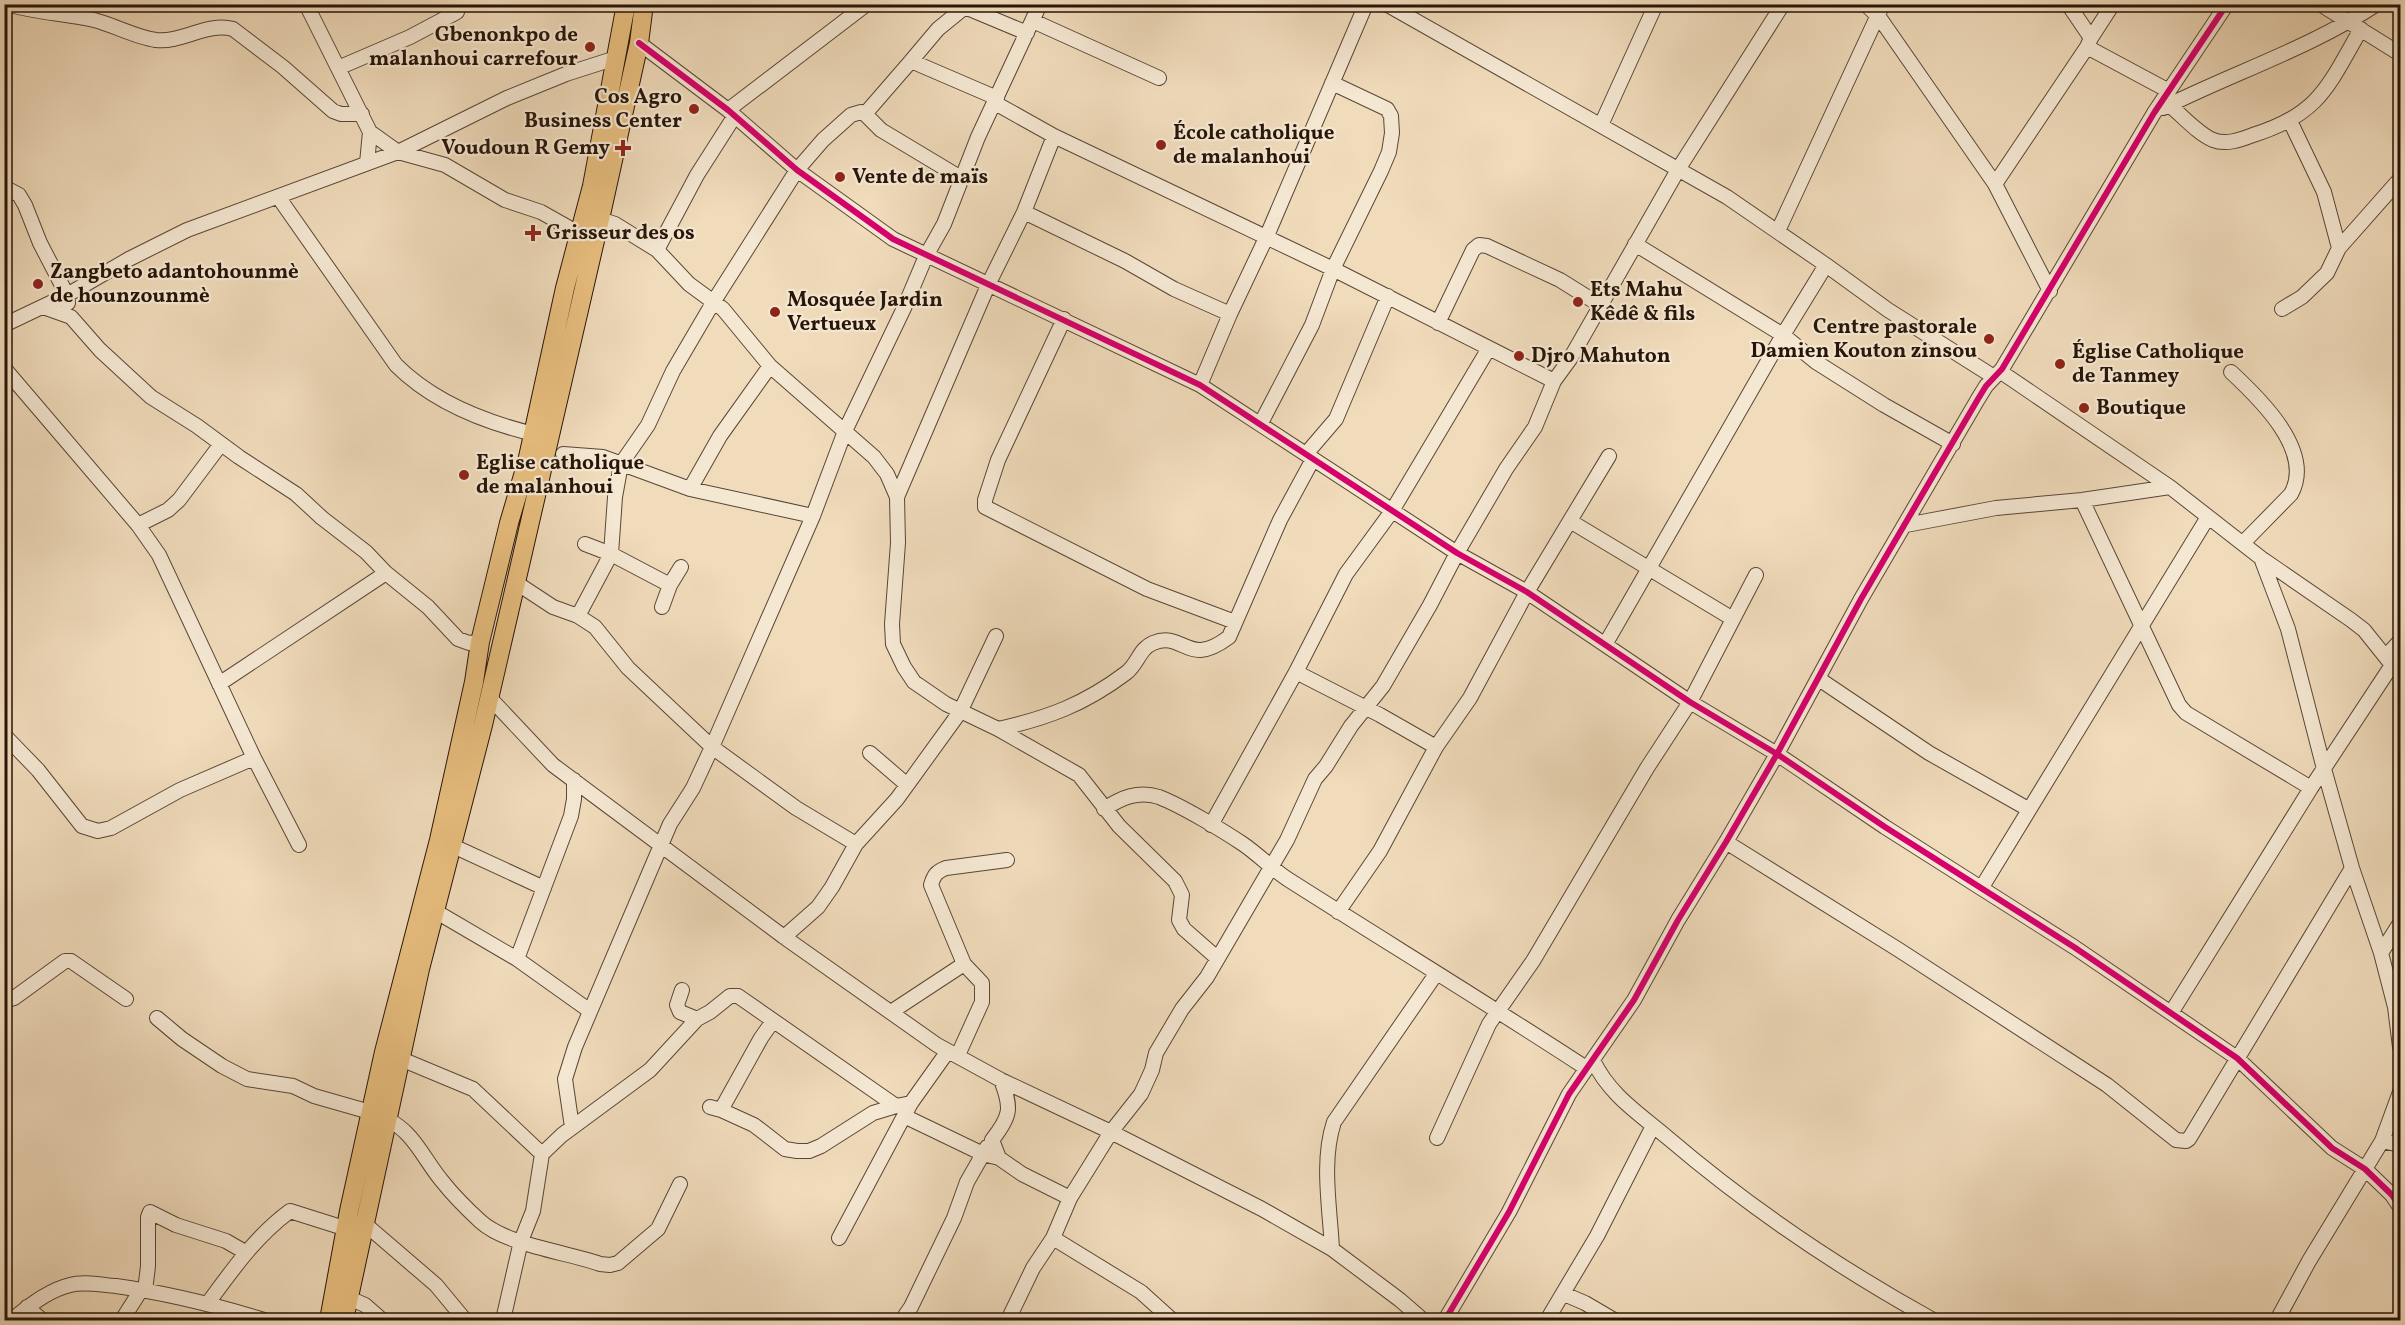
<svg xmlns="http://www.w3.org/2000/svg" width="2405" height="1325" font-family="Vollkorn,serif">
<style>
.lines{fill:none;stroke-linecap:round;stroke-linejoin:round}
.minor-casing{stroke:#594636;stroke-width:16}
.major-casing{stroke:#271509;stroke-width:20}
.minor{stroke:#f5e8d3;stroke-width:14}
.major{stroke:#e8be7e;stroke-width:18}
.cycleway-casing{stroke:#f5e8d3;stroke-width:10}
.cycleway{stroke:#d6006c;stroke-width:6}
.poi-dot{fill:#8f2418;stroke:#f5e8d3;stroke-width:2}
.labels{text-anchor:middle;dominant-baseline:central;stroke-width:4.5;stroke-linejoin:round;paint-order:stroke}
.poi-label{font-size:21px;font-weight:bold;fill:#271509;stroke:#f5e8d3;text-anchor:start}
</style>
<rect width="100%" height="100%" fill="#f0dbbb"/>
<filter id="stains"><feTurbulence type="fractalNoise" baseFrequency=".00333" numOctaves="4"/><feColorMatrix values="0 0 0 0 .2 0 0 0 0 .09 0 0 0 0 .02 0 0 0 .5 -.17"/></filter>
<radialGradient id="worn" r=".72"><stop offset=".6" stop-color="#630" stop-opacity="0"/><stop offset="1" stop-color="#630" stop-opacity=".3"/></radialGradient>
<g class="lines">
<defs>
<path id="minor" d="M7,4C35,13 65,13 94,20C114,25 135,37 156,40C182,43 207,22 233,29L283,67L333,111L341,114H362
M306,4L370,132L367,163
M1386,4L1727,197L1826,265L1888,310L1994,377
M1865,4L1879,17L1995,184L2050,291
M2068,4L2091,38
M2320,4L2400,54
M1033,21L1159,78
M639,43L728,110L797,170L893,239L1200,385L1457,553L1527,592L1690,702L1777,754L1885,827L2074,947L2237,1058L2332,1148L2365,1169L2392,1195L2400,1207
M2087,47L2169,91
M911,61L938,29L965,7L1027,33
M338,68L410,37L457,12
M995,103L1054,136L1333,269L1554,381
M2169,105C2183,116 2197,133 2213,140C2226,145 2240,140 2253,135C2320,114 2328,86 2361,29
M2163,108C2233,73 2312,47 2377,4
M728,110L867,4
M865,114L911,61L997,98
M2290,121L2324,192L2339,248
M1601,125L1656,4
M370,132L398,152L445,165L505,200L541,212L580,234
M1995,184L2087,47L2091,38L2113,4
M4,187L19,195L25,205L40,243L67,295L68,303
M279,198L396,365C433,402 484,422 534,434
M1024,212L1125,261L1174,289L1230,314
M600,219L615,224L657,250L689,284L723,309L770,366L874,457L887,474L897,497L898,543L892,624L893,644L904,667L914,682L946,704L998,729L1079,775L1119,826L1175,881L1182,895L1179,920L1184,929L1217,958
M1778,231L1883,4
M1635,244L1783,335L1816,362L1884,405L1953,444
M657,250L697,175L734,117
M43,307L71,317L100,350L151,397L197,426L239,457L296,494L322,518L366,552L386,573L428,607L458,639L469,643L480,642
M2282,309L2302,297L2327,273L2339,248L2400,179
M1064,319L998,460L985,500V507L1147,589L1235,622
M1438,323L1473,250L1479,245L1487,246L1560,280L1600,305
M4,325L67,295L129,259L187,230L398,152L507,98L566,74L616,58
M4,368L138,525L159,555L254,758L299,845
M2002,369L2004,374L2170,487L2261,558L2351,620L2364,630L2400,675
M2231,372C2259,398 2315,451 2291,494L2243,543
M1200,385L1230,314L1266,238L1366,4
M1261,423L1312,325L1333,269L1381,171L1389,152L1392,133L1391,116L1387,109L1332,83
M563,454L603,457L690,489L813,516
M1306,454L1336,419L1388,296
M690,489L720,436L770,366
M897,497L989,283L1024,212L1054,136
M2082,500L2179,705L2186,713L2311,788
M1570,521L1733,619
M138,525L168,510L179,500L221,444
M1906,525L1996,508L2082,500L2170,487
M585,544L611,554L670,585L681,567
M2261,558L2288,629L2324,769L2352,868L2381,953L2395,1007L2400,1047
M515,582L553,607L578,616L611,554L615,497L621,464L648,425L673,371L714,301L797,170L823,140L851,115L861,112L865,114L881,130L961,178
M662,607L670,585
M578,616L595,627L628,668L712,747L796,808L856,844
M1606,643L1783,335L1826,265
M2386,656L2400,641
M1296,672L1380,715L1436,747
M1819,679L1929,753L2028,809
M219,684L386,573
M489,697L553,765L784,937L937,1045L1001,1080L1111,1132L1262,1209L1332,1249L1400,1300L1423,1320
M998,729C1048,718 1085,704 1126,673C1138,664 1139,649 1153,643C1184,630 1187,669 1229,637L1280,520L1313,459
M4,735L38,770L82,826L98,831L111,828L180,790L254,758
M870,753L906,784
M1104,809C1121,798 1138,790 1159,797C1182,806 1222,830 1243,844C1259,855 1272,869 1289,880C1388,943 1488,1004 1586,1068
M1211,825L1296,672L1346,574L1392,511L1489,348
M1726,842L1899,950L2107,1085L2176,1140L2186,1141L2189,1139L2352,868
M453,846L544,888
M1982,887L2208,517
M435,911L517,959L590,1011
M1338,912L1380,851L1436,747L1470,698L1527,592L1609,456
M784,937L818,907L832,887L856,844L897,799L960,712L996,636
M2381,953L2400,923
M517,959L571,816L574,799V780
M4,1001L14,998L65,961H71L126,999
M891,1012L964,964
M2171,1013L2311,788L2392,665
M157,1018L182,1039L222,1066L247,1079L293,1086L314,1096L370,1112
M697,1019L710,1012L730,996H738L896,1106L911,1103
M958,1055L982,1002V983L964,964L931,885C934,875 936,872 946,868L1007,860
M401,1059L473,1089L542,1154
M1593,1060C1609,1095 1640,1114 1668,1138C1750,1208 1839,1268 1933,1320
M1001,1080C1012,1108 1011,1116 992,1140L999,1158L1022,1174L1070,1198L1053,1238L1141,1292L1172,1320
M710,1107L721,1110L761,1038L773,1021
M721,1110L754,1125L785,1149L797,1151H809L821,1146L873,1113L896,1106
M904,1116L983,1154L987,1147
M388,1120C413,1131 425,1161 442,1181C453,1195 467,1209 480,1221C506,1245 566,1252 600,1264L610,1265L618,1263L658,1229L680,1184
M572,1127L565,1079L575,1047L670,824L693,788L712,747L813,516L845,431L904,308L926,256L944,224L978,137L1040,4
M1437,1138L1489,1024L1533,961L1647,768L1690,702L1756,575
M2382,1141L2400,1145
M1070,1198L1111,1132L1141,1094L1152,1070L1156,1053L1182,1009L1207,977L1287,840L1315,779L1326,766L1351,726L1383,686L1430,605L1457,553L1506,469L1535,427L1554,381L1570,359L1679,168L1783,4
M365,1224L436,1285L465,1320
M839,1238L911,1103L948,1051
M1332,1249C1330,1208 1321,1161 1334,1122L1436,974
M145,1291L148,1266V1217L150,1212L176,1225L226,1241L245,1252
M1564,1294L1585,1303L1614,1320
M349,1298L365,1305L382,1320
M208,1303C233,1269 256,1236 290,1211L347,1229
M27,1307L42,1320
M12,1320C28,1306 49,1290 70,1285C84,1281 102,1285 116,1286C167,1293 215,1305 264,1320
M122,1320L141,1290
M503,1320L521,1241L533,1211L542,1154L562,1135L650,1070L697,1019L680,1012L677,1005L682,990
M902,1320L911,1307L954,1218L967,1182L983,1154L999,1158
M1008,1320L1033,1268L1053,1238
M1445,1320L1509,1212L1569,1094L1634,1000L1678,920L1726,842L1777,754L1861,599L1978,399L1986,386L2002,369L2154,113L2227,4
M1547,1320L1597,1236L1653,1126
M2277,1320L2309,1261L2382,1141L2400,1092"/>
<path id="major" d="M329,1320L349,1211L384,1052L439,840L474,682L480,642L509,523L527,462L565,288L592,186L626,4
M344,1320L420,969L483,725L600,219L639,43L644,4"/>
</defs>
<use href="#minor" class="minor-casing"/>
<use href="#major" class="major-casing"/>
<use href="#minor" class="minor"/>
<use href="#major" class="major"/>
<defs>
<path id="cycleway" d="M639,43L728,110L797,170L893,239L1200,385L1457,553L1527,592L1690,702L1777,754L1885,827L2074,947L2237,1058L2332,1148L2365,1169L2392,1195L2400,1207
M1445,1320L1509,1212L1569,1094L1634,1000L1678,920L1726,842L1777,754L1861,599L1978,399L1986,386L2002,369L2154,113L2227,4"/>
</defs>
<use href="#cycleway" class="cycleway-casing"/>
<use href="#cycleway" class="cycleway"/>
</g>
<g class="poi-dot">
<circle cx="590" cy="47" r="6"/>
<circle cx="694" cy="109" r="6"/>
<circle cx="1161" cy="145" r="6"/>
<path d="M620 139h6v6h6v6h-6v6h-6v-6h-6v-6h6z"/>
<circle cx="840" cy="177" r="6"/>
<path d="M530 224h6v6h6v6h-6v6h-6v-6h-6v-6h6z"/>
<circle cx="38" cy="284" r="6"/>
<circle cx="1578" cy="302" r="6"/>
<circle cx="775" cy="312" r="6"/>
<circle cx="1989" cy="339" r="6"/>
<circle cx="1519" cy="356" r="6"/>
<circle cx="2060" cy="364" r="6"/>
<circle cx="2084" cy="408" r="6"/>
<circle cx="464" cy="475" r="6"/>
</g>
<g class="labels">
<g class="poi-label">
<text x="578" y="35" text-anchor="end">Gbenonkpo de<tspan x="578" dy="24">malanhoui carrefour</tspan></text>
<text x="682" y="97" text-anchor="end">Cos Agro<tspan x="682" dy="24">Business Center</tspan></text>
<text x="1173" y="133">École catholique<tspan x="1173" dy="24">de malanhoui</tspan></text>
<text x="610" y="148" text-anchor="end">Voudoun R Gemy</text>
<text x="852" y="177">Vente de maïs</text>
<text x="546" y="233">Grisseur des os</text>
<text x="50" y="272">Zangbeto adantohounmè<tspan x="50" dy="24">de hounzounmè</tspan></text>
<text x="1590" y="290">Ets Mahu<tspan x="1590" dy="24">Kêdê &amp; fils</tspan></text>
<text x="787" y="300">Mosquée Jardin<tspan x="787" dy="24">Vertueux</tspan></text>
<text x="1977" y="327" text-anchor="end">Centre pastorale<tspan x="1977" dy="24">Damien Kouton zinsou</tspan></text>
<text x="2072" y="352">Église Catholique<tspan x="2072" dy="24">de Tanmey</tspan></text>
<text x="1531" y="356">Djro Mahuton</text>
<text x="2096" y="408">Boutique</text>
<text x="476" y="463">Eglise catholique<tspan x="476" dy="24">de malanhoui</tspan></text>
</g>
</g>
<rect width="2405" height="1325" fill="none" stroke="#f0dbbb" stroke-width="24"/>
<rect x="6" y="6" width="2393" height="1313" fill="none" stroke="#271509" stroke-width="3"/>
<rect x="12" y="12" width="2381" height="1301" fill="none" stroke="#271509" stroke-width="1.5"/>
<rect width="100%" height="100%" filter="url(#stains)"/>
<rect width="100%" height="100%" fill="url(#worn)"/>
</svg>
